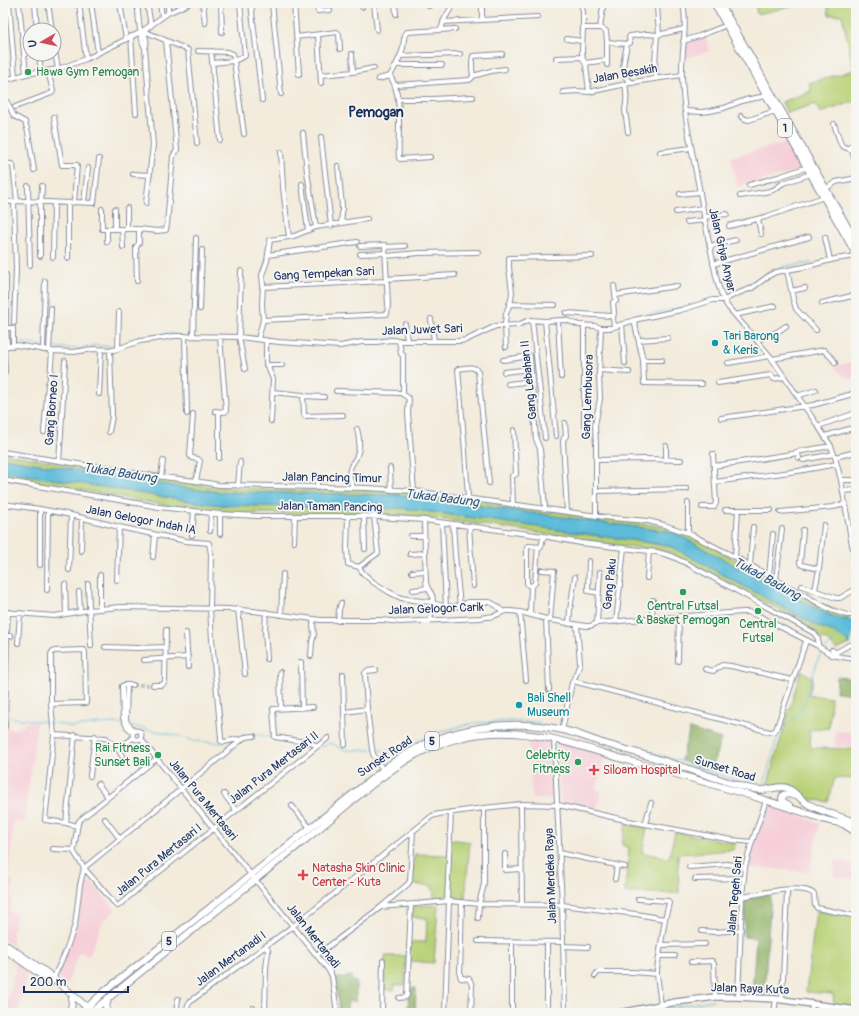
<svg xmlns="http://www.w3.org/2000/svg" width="859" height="1016" font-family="Pangolin,sans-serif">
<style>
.built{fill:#f6cfd9}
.green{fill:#b8d176;stroke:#6a806a}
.forest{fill:#92b367;stroke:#567162}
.water{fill:#5bbcd9;stroke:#3b769c}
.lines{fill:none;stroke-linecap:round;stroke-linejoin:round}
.stream{stroke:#5bbcd9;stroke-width:1}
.river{stroke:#5bbcd9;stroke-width:6}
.minor-tunnel{stroke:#c8c5c2;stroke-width:4;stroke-dasharray:4 2;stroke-linecap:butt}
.minor-casing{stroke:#878d9c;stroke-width:6}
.major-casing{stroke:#878d9c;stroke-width:8}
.highway-casing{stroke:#878d9c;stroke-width:8}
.minor{stroke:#fff;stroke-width:4}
.major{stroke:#fff;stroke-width:5.5}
.highway{stroke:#fff;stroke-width:6}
.leisure-dot{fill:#2e9e5b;stroke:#f6f6f2;stroke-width:1.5}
.culture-dot{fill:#0f9aa8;stroke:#f6f6f2;stroke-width:1.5}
.health-dot{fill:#e0444e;stroke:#f6f6f2;stroke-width:1.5}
.labels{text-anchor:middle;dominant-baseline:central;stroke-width:3.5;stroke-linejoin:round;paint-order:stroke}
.shield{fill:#f6f6f2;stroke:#5d6b8a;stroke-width:1}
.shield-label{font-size:11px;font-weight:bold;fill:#1b2f5e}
.leisure-label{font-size:12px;fill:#27864d;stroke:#f6f6f2}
.street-label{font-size:12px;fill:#1b2f5e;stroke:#f6f6f2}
.culture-label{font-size:12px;fill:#0d838f;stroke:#f6f6f2;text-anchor:start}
.health-label{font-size:12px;fill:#be3a42;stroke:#f6f6f2;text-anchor:start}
.water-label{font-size:13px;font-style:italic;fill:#2e5983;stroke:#f6f6f2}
.quarter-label{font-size:14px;font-weight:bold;fill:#1b2f5e;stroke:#f6f6f2}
</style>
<rect width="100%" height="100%" fill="#f6f6f2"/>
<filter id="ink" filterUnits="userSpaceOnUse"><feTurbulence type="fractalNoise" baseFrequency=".025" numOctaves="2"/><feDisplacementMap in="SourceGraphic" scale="8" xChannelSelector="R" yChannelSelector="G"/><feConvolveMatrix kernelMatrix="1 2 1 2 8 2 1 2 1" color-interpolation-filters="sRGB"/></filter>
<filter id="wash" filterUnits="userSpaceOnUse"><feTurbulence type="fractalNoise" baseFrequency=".012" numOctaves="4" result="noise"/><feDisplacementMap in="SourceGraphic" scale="16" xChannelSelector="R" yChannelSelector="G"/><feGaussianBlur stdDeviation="0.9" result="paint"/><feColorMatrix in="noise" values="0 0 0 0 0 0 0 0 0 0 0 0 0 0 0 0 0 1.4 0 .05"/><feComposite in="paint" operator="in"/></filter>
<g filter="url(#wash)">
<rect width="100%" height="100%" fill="#f3ebdb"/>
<path class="built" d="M705,35L710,51L684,58L685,42Z
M788,142L803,169L777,177L737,187L731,157Z
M856,361V378L849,379L837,371L835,366Z
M27,722H36V733L24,823L13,821L8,880H13L10,912L16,913L12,945L3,939V728L16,729L22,727Z
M835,731L856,732V746H835Z
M528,737L552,741L556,800L532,799Z
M557,740L606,757L596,789L602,791L596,813L562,805L561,803Z
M767,805L820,823L809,872L747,867Z
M835,861L856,864V879L833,876Z
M82,882L93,884L116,910L106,919L104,918L89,956L79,952L67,985L56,975L75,930L79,912Z
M17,961L28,971L18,1013H5Z"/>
<path class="green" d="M755,3H794V6L757,14Z
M827,3H856V101L820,113L815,104L787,113L782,102L811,91L809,83L854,70L842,15H829Z
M3,453L96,469L215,487L286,490H374L412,492L555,511L582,516L653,525L676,530L705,543L806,598L850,616L848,620L834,617L769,584L673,532L399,495L223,492L197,490L3,458Z
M3,471L189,501L221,505L382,509L401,508L519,524L604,537L630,540L672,547L819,627L829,630L844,639L850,644L836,650L827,640L819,638L817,632L794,618L725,581L673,554L662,550L622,546L492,526L404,515L349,514L244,513L211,512L145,502L110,495L3,478Z
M801,670L813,678L809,695L831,698L829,728L809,730L811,748L856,749V779L835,778L828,802L804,798C792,780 787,784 767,786Z
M626,824L647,828L642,853L669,858L675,832L736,843L733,850L678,854L679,893H625L629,848L622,845Z
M449,839L470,842L465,899L435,900L432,886L411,884L415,854L449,855Z
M438,905L434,963L410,961L411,942H426L427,918L412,917V906Z
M816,911L856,916V1006L834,1004L833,994L806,992Z
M385,956H406L405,985H395L394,990L384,989Z"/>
<path class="forest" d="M837,677L856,679V694L836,692Z
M690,729L721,739L711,770L681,760Z
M771,893L764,996L752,994L756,938L744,937L745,900Z
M352,976L351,981H356V1001H348L347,1010H339L335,979Z
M409,988H416L415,1013H408Z"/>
<path class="water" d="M3,458L197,490L223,492L399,495L673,532L769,584L834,617L856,622L850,644C841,637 831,629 819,627L672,547L667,545L401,508L382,509L221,505L189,501L3,471Z"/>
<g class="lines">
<path class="stream" d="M723,296L750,287L766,274L775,270L787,266L812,263
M643,316L683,307
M622,322L631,319
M507,323H516L527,319
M246,336H257
M464,338L495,323H504
M383,339L394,338H398
M16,341L42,346
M320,343H340L364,339L380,340
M120,346C124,344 128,341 132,340C143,337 164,333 175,334
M51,347L80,349L86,347L95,345L112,347L117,346
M825,649L834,642L837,634
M7,717L52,723
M55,723L73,727L99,724L113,723L123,724
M550,725L561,726
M132,726L184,737L194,741L223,743
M564,727L677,760L743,783L763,787L778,735L784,728L799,713L806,698L808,689L819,657L823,652
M254,734L274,738
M239,738L241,736L245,735
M287,741L313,746
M321,747L330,743L345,750H371
M374,749L396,752L428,737L443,731L474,723L515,721L541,723
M641,1013L713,1000"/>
<path class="river" d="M34,973L44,981"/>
</g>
</g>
<g filter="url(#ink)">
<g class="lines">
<path class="minor-tunnel" d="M133,685H153"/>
<defs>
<path id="minor" d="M9,3L15,77
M19,3L26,74
M35,3L37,30
M48,3L52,30
M79,3L86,59
M91,3L98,53
M120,3L126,39
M137,3C139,16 139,38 145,48
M147,3L151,26
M160,3L162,17
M168,3V13
M203,3L205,23
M221,3L222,32
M251,3L262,100
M272,3L281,94
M294,3L299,74
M316,3L318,11L330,10
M361,3L362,7
M374,3L377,30
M395,3L396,14
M429,3V6
M581,3L583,12V28L582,52L583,59L586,65L589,92L640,81L682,75
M683,3C688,27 681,52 682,76C683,115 693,154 700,193C704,216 708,239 713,261C716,277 719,294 728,307L770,356L818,426L831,446L835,457L841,480L852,545L856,560
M657,6L659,34
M482,20V3
M443,22L538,17
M583,28H601L606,31L607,42V65
M600,28L603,7
M441,29L445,18L454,3
M143,31C146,37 148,42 145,48L153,145L146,203
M144,31L188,50L197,143
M318,35L321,83
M131,36L136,113
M296,37L337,32L339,34L340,49
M567,39L582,41
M683,41L699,36L722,27
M607,42L627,44L630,43L629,37L630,36L647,34L657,35
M627,44C626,53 619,72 627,79C629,81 631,81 633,83
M54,46L58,69
M198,51L228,52L233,54L244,134
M211,51L220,140
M39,54L41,72
M352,54L353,72
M400,56L460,54
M556,58L582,57
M212,63L234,61L245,56L240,3
M585,63L607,60
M396,65H442
M321,75L353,72L374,68
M390,76C404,96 397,134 399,158L400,159L430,157
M473,76C472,69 471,63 473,56L502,54
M378,79L390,76C395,67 401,57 403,48C404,42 403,36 407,32L455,29
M656,79L655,63L657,35L684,29
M3,82L9,79L26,74L58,69L86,59L141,32L168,13L190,3
M625,84C627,94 627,101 625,110L628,132
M396,85L469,80L471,79L473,76L491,71L505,69
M563,92L577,91L589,92
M398,99H432L473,97
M3,100L7,102L14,116L25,122L28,132L34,170
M15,107L52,93L53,91L48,71
M685,111L702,112L710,111L724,108L745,100L766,96
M741,116L745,119L749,120L775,111
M54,117L62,165H77L74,202
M834,124L840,142L842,146L852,150L856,165
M303,133L307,172L316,227
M321,137L331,226
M849,148L853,144L856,143
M281,152L283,187L289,237
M660,152L691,148
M3,163L11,164L13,165L17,201
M338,166L342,206V214L341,223
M133,174L150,175
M302,184L308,230
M749,185L778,177L808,167
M28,186L30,265
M825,189L836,182L856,178
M680,194L700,192
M740,196L770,191L775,189L783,183L811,174
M3,202L25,201L70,203L74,202L94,203L99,159
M14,202L16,269L14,323
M84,202L88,168
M41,203L42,186
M102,209V229H139L157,231L166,230L167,224L173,156L177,150L166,41
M676,212L702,208
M704,217L727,214
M758,219L761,234
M687,222L705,220
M729,226L765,217L824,197
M107,229V242
M115,229V209
M122,229L123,247
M127,229V208
M851,235L855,230L856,219
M825,237L830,260
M710,246L736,240
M385,247L405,246
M360,254L385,253
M268,255L357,242
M40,256V202
M386,256L419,253L478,252
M53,257L54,203
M68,258V203
M713,264L809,237
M787,270L793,299L796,309L816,330
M241,271L239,337L245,369
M6,275V331L7,346
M386,279L455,275
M137,281L136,247L139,243V229
M262,287L386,281
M791,291L805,288
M616,295L677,286
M822,303L856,295
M509,304L555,305
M200,309L202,250
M566,313L611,316L613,318L614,327
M735,315L775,306
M613,318L614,313L613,302L616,301L614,286
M431,319L434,341
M263,320L387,314L388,305L385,245L360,246
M532,320L545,438
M558,320L561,377
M634,320L643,360L644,383L702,384
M545,321L556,436
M405,324L407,341
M622,324L625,363
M584,325V424
M6,328H13V346
M185,336L187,414
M193,336L196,238
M258,339L263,320L262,304L263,285L262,275L267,261L270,240L294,236L316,227L367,219
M266,340V363L273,379L271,421
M399,340L401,354L403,355V394
M639,340L668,338
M757,340L777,332L786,326
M3,347L16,345L52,351L74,352L93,349L114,350L140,341L175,336H185L239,337L279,342L340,346L362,342H377L391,340L407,341H459L466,340L496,326L518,325L529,320L545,321L566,320L579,325L595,326L601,328H611L634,320L681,310L713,300H724L736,294L752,288L770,275L776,272L804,267L835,259L856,256
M4,347L5,373
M506,347L505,324L506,314L511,300L512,292L509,268V258L592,256
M118,349L119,312
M43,350L45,281
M49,351L51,308
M772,359L824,350C827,355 833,357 835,363
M503,360L530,356L536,439L540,449L545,508
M643,360H662
M728,363L770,356
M266,365H282
M599,370L629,372
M504,372L531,369
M718,383L771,375L774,379L784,377
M508,384L532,381
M336,391L401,393L407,397L409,399L408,413L414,491
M273,392L303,395L304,414L305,416L343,415
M99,394L101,350
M303,396L324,397
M797,396L816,390
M215,411L225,412L226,411L220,337
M219,412V458
M193,414L190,456L192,458L198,459L200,461L196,481
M721,418L813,405L856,393
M565,423L566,436L564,438L563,441L567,512
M818,426L856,413
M44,432L48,384L50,379L52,351
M109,432L112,416L110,350
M825,436L856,427
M3,452L147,475L196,481L219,485L367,488L414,491L612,518L648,521L664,525L688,533L735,557L831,610L847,615H856
M796,452L831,446
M835,457L856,452
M596,460L645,459L681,460
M666,460V446
M803,460L834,454
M59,461L61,433L65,361
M714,466L798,453L799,458
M390,468L391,490
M317,476V488
M161,477L163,461
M3,480L159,507L220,514L258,516H364L424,520L543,536L581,543L657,552L671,556L688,564L814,633L818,639V646
M841,480H856
M715,482L798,471L837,464
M238,486L240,462
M353,488C351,482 348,476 350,469C351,465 354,461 356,458C360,449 360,439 357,429
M596,491L687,489
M843,491L856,490
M468,498L465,451L458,369C465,368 475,365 478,372L489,483
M3,504L40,509L71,515L119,527L186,541L209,543L211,554L210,609L212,639L221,738V741L224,742L238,739L240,741
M513,505L512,476L515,475L516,474L514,430
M702,507H714L716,503L713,454
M40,509V565
M725,510H771
M780,512L833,507L845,504
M596,515V445L595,425L600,399L599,374L601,328
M348,516L347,548L348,564L359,567L363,573L373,582L389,592L401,598L413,600L430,602L446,607L460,606L468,602H490L497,606L503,612
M364,516L365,549
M424,520L426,583C427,588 430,591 432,595C435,602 431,613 430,621
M442,523L446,607
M453,524L455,555L460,606
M469,526L473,586
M803,530L800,563L802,565L819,569
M210,531L211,513
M688,533V503
M220,534V514
M192,535L194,511
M411,536H424
M294,542L295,516
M81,551L82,518
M410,554L425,553
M153,557L155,535
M735,557L738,510
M589,561L588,591L599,593
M750,565L753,527
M359,567L378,553L374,516
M69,570L71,515
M542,570L554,571L550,620
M412,572L425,571
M769,576L773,534
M647,578L649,551
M117,580L119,527
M776,580L782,529
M65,584L66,613
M88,584L91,646
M531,586L533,585L535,583L538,547
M802,586L836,598H840L856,589
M47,590L48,511
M413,590L427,588
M815,590L819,569L824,525
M79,592L80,611
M100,609V575
M238,609L245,674
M3,612L55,616L89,610L120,607L228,609L253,611L321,620H382L400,622L480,618L494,616L505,611H510L520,612L550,620L586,626H590L597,623L631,620L743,612H748L759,616L818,646L832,655L842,657L856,659
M266,612L265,630L267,659
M520,612L526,680
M530,614L531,586L528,585L527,583V547L529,546L541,547L543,538
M281,615L283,574
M652,618L653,600
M546,619L549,690
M338,621L339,610L341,603
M616,622L624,548
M855,622L856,618
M597,623L600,572
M569,624L570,610L575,577
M7,630L8,612
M186,633L188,667
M18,643L20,613
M105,647L137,648L166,647
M832,650L835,652H837L849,645L856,644
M311,656L312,642L314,635L313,624L314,619
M144,660L188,657
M678,661L679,616
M301,662L302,708
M705,669L713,671L722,665L731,666L792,680
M376,670L367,671L365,673L367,709L372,749L373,754L383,770
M280,672L281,708
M343,674L345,745
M573,681L770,732C775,732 776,730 777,727L806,641
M127,685L126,718L127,723L133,729
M133,685H124L122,686L123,718L127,727L133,732
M153,685H162L165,682L166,630
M51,704L86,703L85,652L84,650L53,651L51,654V704L54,735L45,820L66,823L77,826
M313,707L273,709L275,737L311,743L317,746
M345,712L367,709
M3,727H5L7,636H11
M562,730L572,683L577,672L580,663L577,626
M132.5 735a4.5 4.5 0 1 1 9 0a4.5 4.5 0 1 1-9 0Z
M54,735L106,738L118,749L122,756
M140,738L327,968L332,976L337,1013
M554,739L562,905L565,1013
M95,744L99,747L118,749L133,738
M156,759L80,820L78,823L74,849V852L84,868L117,906H118L139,888L213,829L328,738
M90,776L95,736
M98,784L108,797
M224,794L236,810
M521,804L522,904
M292,806L310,828
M105,819L120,839
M66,823L75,735
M645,824L651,803
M53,849L74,850
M560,853L625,867
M505,854V870L521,869
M689,867L727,864L745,867
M84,868L245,737L254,736
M615,879L617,866
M695,879L744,878
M742,897C759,894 801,883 814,894L815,905L817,908L856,916
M638,899L668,901L669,903L665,919L657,969V974L661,1005
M447,901L451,812
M462,902L460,975L461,978L469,979L472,985L471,1013
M381,907L449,901L479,904L562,905L636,914L665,919
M478,918L479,904L484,884V808
M702,931L715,932L741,930
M478,941L563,942
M547,942V1005
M661,945L705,944
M563,946L588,947
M265,947L268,950V952L266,968L265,1013
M317,955L381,907L408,884L410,881L413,831
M660,956H675
M691,962L712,961L714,964L715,997
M595,976L597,973L599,972H633L657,974
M53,979L65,953L75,925L80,885L84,868
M738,997L742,897L745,867L752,842L766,801
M399,998L406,997L407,995L411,904
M782,1000L787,893
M176,1013L178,999
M186,1013L188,1005L191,1001L293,926L343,887L427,820L432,816L439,814L484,808L521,804L558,805L634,822L732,840L752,842
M253,1013V1008
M382,1013L383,961
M445,1013L449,901
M512,1013V942
M774,1013L776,999
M811,1013L812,1004"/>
<path id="major" d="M619,1013L676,1002L715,997H738L776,999L856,1010"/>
<path id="highway" d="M714,3L856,254
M720,3L856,242
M789,805L783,802L782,799L783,795L788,794L795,796
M846,826L856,832
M3,943L46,972L89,1009
M3,948L51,982
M71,1013L72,999
M81,1013L105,991L383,770C389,765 396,760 403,756C450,727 509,718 563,730C577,733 590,739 603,743C623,749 642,754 661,760C681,766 700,773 719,779C732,783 746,789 760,790C768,791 778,785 787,788C795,791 800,800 808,804C823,812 840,817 856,822
M90,1013C162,955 233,897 305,840C342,811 376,777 417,754C438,743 468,734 492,733C541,730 587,749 633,762C698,780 763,798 826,820C836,823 846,824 856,827
M105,1013L108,998"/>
</defs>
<use href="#minor" class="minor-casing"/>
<use href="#major" class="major-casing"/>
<use href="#highway" class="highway-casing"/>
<use href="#minor" class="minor"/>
<use href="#major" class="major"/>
<use href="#highway" class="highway"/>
</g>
</g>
<g class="leisure-dot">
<circle cx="28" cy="72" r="4"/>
<circle cx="683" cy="592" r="4"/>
<circle cx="758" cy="611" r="4"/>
<circle cx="158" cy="755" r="4"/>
<circle cx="578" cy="762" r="4"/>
</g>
<g class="culture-dot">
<circle cx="715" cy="343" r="4"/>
<circle cx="519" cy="705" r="4"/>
</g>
<g class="health-dot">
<path d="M592 764h4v4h4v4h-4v4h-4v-4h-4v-4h4z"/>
<path d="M301 869h4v4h4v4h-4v4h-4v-4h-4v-4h4z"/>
</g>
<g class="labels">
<g class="shield">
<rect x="778" y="119" width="14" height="18" rx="3"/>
<rect x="425" y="732" width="14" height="18" rx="3"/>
<rect x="162" y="932" width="14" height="18" rx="3"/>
</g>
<g class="shield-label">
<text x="785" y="128">1</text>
<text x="432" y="741">5</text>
<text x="169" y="941">5</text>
</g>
<g class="leisure-label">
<text x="36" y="72" text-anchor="start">Hawa Gym Pemogan</text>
<text x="683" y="606">Central Futsal<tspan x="683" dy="14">&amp; Basket Pemogan</tspan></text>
<text x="758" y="624">Central<tspan x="758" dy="14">Futsal</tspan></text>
<text x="150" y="748" text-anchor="end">Rai Fitness<tspan x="150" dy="14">Sunset Bali</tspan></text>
<text x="570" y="755" text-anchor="end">Celebrity<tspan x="570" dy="14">Fitness</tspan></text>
</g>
<g class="street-label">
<text transform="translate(625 74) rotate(-10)">Jalan Besakih</text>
<text transform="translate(722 250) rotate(77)">Jalan Griya Anyar</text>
<text transform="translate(324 274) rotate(-3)">Gang Tempekan Sari</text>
<text transform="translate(422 330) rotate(-2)">Jalan Juwet Sari</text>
<text transform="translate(529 380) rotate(-96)">Gang Lebahan II</text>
<text transform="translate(588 397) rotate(-88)">Gang Lembusora</text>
<text transform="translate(52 410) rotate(-86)">Gang Borneo I</text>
<text transform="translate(332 478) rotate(1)">Jalan Pancing Timur</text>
<text transform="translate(330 507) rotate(1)">Jalan Taman Pancing</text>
<text transform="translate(141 520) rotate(11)">Jalan Gelogor Indah IA</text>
<text transform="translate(610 584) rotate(-84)">Gang Paku</text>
<text transform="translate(436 609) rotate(-2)">Jalan Gelogor Carik</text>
<text transform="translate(385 757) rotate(-34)">Sunset Road</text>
<text transform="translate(274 768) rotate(-38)">Jalan Pura Mertasari II</text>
<text transform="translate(725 769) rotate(17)">Sunset Road</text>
<text transform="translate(203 800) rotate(51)">Jalan Pura Mertasari</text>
<text transform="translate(159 860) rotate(-39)">Jalan Pura Mertasari I</text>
<text transform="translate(551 876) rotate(-92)">Jalan Merdeka Raya</text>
<text transform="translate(735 896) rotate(-85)">Jalan Tegeh Sari</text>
<text transform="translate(313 936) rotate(52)">Jalan Mertanadi</text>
<text transform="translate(231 959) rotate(-36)">Jalan Mertanadi I</text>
<text transform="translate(750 989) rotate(2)">Jalan Raya Kuta</text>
</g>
<g class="culture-label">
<text x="723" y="336">Tari Barong<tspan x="723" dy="14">&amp; Keris</tspan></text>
<text x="527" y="698">Bali Shell<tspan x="527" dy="14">Museum</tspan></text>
</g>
<g class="health-label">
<text x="603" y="770">Siloam Hospital</text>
<text x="312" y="868">Natasha Skin Clinic<tspan x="312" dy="14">Center - Kuta</tspan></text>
</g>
<g class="water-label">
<text transform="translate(120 473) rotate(9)">Tukad Badung</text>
<text transform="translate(442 498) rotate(7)">Tukad Badung</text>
<text transform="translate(767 579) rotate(29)">Tukad Badung</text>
</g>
<g class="quarter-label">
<text x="376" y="112">Pemogan</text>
</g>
</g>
<rect width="859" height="1016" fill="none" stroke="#f6f6f2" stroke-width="16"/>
<g transform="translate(42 42) rotate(261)"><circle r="19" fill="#f6f6f2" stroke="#9ea6b7"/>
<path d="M0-3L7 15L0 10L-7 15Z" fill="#d1495b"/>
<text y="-6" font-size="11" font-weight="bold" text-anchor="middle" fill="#1b2f5e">U</text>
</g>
<path d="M24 986v6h104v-6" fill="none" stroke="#1b2f5e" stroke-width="2"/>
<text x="30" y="986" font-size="12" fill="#1b2f5e" stroke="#f6f6f2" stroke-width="3" paint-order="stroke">200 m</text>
</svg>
